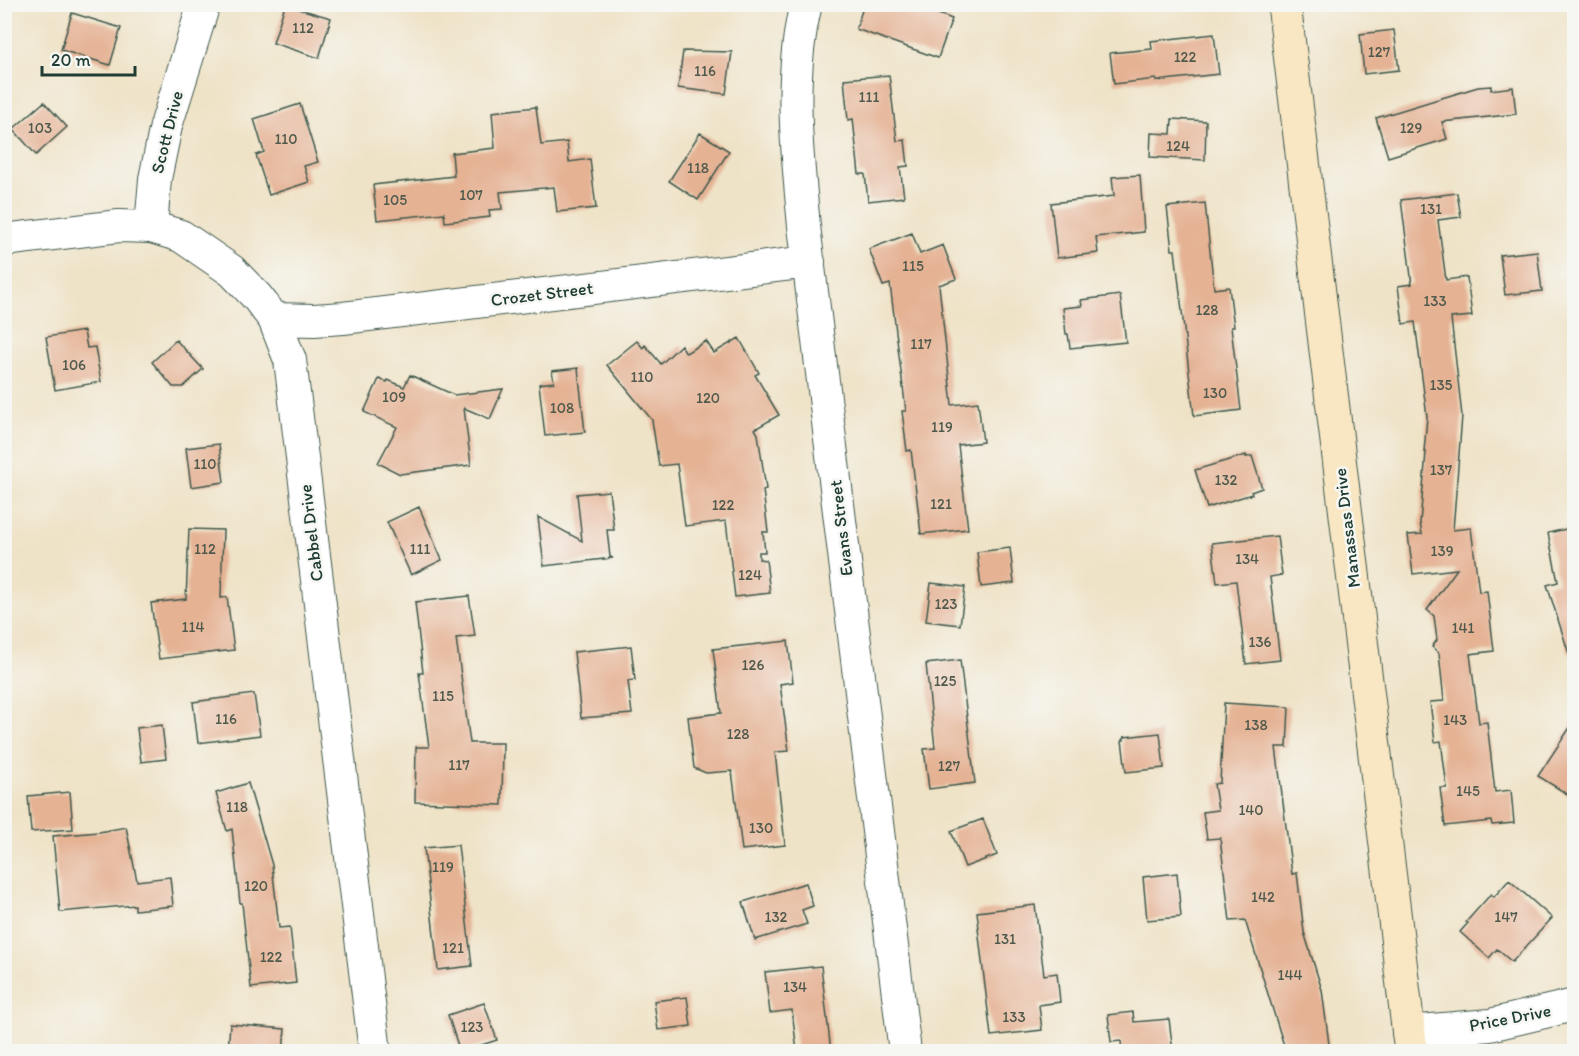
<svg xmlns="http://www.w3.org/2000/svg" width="1579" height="1056" font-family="Itim,sans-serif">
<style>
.building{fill:#e5b294}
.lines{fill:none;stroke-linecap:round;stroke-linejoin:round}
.street-casing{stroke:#3e564a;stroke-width:34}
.secondary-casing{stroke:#3e564a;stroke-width:35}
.street{stroke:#fff;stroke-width:32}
.secondary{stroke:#f9e7c3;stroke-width:33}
.labels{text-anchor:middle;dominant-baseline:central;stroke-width:5;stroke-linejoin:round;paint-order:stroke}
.number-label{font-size:15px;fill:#505a4c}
.street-label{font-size:18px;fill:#1f3d34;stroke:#f6f6f2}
</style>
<rect width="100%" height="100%" fill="#f6f6f2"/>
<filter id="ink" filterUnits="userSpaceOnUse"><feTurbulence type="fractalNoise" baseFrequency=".0167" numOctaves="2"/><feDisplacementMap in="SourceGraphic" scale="12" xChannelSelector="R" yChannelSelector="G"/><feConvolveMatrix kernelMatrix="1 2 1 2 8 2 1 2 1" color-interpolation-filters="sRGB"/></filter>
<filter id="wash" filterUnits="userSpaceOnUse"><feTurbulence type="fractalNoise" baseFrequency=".008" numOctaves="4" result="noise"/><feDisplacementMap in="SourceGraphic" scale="24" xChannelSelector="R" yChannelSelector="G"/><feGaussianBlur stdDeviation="1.35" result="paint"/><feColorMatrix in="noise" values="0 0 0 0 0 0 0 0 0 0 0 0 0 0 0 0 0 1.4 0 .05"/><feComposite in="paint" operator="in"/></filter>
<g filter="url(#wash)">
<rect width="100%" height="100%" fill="#efe3c7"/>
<g id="blocks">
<path class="building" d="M864,4H912L952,19L938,58L856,29Z
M285,5L331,18L319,58L273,43Z
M72,13L121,28L110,65L61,50Z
M1394,30L1399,70L1364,74L1360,34Z
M1214,34L1219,74L1156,81V79L1114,84L1110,53L1152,49L1151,41Z
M683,51L732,52L726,94L678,88Z
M889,75L897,141L905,140L908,166L900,167L904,197L868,201L865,174H859L853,119L848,120L844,79Z
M1491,86V90L1513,87L1516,114L1442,122L1447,139L1388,157L1376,118L1478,87Z
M44,102L67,127L36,155L13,129Z
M300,104L318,162L304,166L309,182L269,195L256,155L264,152L254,119Z
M536,107L541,145L567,142L569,162L590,159L596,208L557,212L554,187L500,192L502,209L489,210L490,217L445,222L444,213L377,220L373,185L454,176L452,153L495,148L492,112Z
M1172,119L1206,121L1205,160L1150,157L1151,133L1171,134Z
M700,133L729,151L698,200L669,181Z
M1140,175L1144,232L1096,237L1098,253L1057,258L1051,203L1114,196L1112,177Z
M1457,193L1461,217L1438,220L1446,280L1467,277L1472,316L1451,318L1462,416L1453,530L1471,528L1479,592L1487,591L1494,651L1470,654L1479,723L1487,722L1495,792L1511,790L1514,823L1492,825L1491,821L1445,826L1440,788H1447L1441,741L1435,742L1430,702L1444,701L1439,653L1432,647L1437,640L1434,616L1427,610L1457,569L1413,574L1408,535L1422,534L1420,523L1426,452H1424L1427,417L1415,322L1403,324L1398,286L1412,284L1401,200Z
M1205,203L1214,289L1229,287L1234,327H1231L1241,410L1194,416L1175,250H1172L1167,207Z
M912,233L920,254L943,245L956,279L939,285L952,405L978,402L983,442L958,445L968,529L921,534L911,450L907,451L902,411H906L890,284L883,286L869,249Z
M1537,251L1542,291L1505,295L1500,255Z
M1120,295L1126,342L1070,348L1068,334H1066L1063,308L1082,306L1081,300Z
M84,331L87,348L95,347L101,382L55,390L46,337Z
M739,338L759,373L755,375L779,415L755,429L758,434L766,489L763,490L768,532H763L765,552H759V559L766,560L770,593L735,597L726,521L685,526L677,464L659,466L652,420L607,365L637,341L643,348L645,345L661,364L681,345L686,353L706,341L714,353Z
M176,340L203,369L183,387H173L152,362Z
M578,368L585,432L545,436L539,384L554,382L552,371Z
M410,375L454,395L503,389L490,419L464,408L471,465L400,474L378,463L397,427L364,412L379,379L387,382L388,380L404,387Z
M219,444L224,482L191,487L186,448Z
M1246,455V457L1252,456L1262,488L1251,492L1252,494L1207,508L1195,470Z
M609,491L614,530H607L610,557L613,558L544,566L538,517L582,541L577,494Z
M419,507L442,560L411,575L387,522Z
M1575,527V653L1569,654L1547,585L1558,582L1548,533Z
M189,529L223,530L221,598L227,597L234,650L159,659L151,603L186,599Z
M1277,536L1282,575L1270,577L1280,660L1246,664L1236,581L1217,583L1212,543Z
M1010,548L1014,583L981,587L977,552Z
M931,583L965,587L960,625L926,621Z
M469,596L475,636L456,638L470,743H503L502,805L415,802L416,747H429L419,673H423L415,602Z
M788,641L793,682L780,684L789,751L775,752L785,845L742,850L732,771L706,773L694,768L688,717L721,713L713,649Z
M631,646L635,680L628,681L632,714L581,718L574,652Z
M960,660L975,783L929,789L924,749L935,748L926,664Z
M254,694L260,735L198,743L193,702Z
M1224,703L1289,707L1287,747H1276L1292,874L1297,873L1304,932L1322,990L1330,1052H1286L1245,920L1230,921L1220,838L1207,839L1203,812L1218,810L1214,784L1220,783Z
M1575,720V799L1538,776Z
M162,725L166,759L141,762L137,728Z
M1160,733L1164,768L1126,772L1122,740H1124V737Z
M248,783L272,865L279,928L290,927L296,983L251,988L242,903H240L232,829L227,831L216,793Z
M70,792L73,829L31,832L28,796Z
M983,819L997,855L965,867L951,831Z
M126,827L137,881L170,877L173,906L135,910V905L60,912L53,836L99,832Z
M458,845L472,966L438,970L424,848Z
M1177,873L1181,917L1147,920L1143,877Z
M1509,880L1552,918L1512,962L1497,949L1489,958L1460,932L1468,923L1466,922L1491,894L1494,897Z
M806,883L813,906L802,910L807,924L755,940L743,902Z
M1035,905L1044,975L1057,973L1060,1002L1039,1005L1042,1030L991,1036L978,928H979L977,912Z
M821,966L831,1052H797L792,1010L770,1013L765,972Z
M687,997L691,1026L658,1030L654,1001Z
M484,1003L497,1040L460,1052L448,1015Z
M1133,1012L1134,1022L1169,1019L1173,1052H1122L1121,1041L1111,1042L1108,1015Z
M230,1024L285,1029L283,1052H228Z"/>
</g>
</g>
<g filter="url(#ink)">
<use href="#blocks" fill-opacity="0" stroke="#3e564a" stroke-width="1.5"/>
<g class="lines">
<defs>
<path id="street" d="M806,4C788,77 797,152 804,226L905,1052
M151,227L155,179L166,126L204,4
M4,240L119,226L151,227L181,236L232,271L257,297L274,319L290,360L375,1052
M274,319L314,320L343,318L809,262
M1408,1032L1490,1025L1574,1005"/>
<path id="secondary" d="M1284,4L1411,1052"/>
</defs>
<use href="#street" class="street-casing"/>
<use href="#secondary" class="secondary-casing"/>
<use href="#street" class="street"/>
<use href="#secondary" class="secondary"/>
</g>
</g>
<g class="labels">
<g class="number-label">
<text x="303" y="28">112</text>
<text x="1379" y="52">127</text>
<text x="1185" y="57">122</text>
<text x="705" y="71">116</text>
<text x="869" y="97">111</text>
<text x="40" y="128">103</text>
<text x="1411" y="128">129</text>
<text x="286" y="139">110</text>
<text x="1178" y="146">124</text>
<text x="698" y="168">118</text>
<text x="471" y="195">107</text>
<text x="395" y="200">105</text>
<text x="1431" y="209">131</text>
<text x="913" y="266">115</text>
<text x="1435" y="301">133</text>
<text x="1207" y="310">128</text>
<text x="921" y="344">117</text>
<text x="74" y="365">106</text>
<text x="642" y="377">110</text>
<text x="1441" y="385">135</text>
<text x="1215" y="393">130</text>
<text x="394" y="397">109</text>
<text x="708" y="398">120</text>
<text x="562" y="408">108</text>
<text x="942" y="427">119</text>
<text x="205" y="464">110</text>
<text x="1441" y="470">137</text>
<text x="1226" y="480">132</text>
<text x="941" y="504">121</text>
<text x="723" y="505">122</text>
<text x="205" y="549">112</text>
<text x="420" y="549">111</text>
<text x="1442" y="551">139</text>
<text x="1247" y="559">134</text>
<text x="750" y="575">124</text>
<text x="946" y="604">123</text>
<text x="193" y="627">114</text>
<text x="1463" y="628">141</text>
<text x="1260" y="642">136</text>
<text x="753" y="665">126</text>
<text x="945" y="681">125</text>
<text x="443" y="696">115</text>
<text x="226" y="719">116</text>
<text x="1455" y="720">143</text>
<text x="1256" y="725">138</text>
<text x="738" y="734">128</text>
<text x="459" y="765">117</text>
<text x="949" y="766">127</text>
<text x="1468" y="791">145</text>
<text x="237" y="807">118</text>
<text x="1251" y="810">140</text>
<text x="761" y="828">130</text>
<text x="443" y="867">119</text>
<text x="256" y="886">120</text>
<text x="1263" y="897">142</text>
<text x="776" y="917">132</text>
<text x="1506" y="917">147</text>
<text x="1005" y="939">131</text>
<text x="453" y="948">121</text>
<text x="271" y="957">122</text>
<text x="1290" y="975">144</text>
<text x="795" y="987">134</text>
<text x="1014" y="1017">133</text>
<text x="472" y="1027">123</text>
</g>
<g class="street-label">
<text transform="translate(167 132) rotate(-76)">Scott Drive</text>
<text transform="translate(542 294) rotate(-7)">Crozet Street</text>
<text transform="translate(841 528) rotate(-97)">Evans Street</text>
<text transform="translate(1347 528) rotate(-97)">Manassas Drive</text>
<text transform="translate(311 533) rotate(-97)">Cabbel Drive</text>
<text transform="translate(1510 1018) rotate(-11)">Price Drive</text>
</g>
</g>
<rect width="1579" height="1056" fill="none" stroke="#f6f6f2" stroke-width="24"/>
<path d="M42 66v9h93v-9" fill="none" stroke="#1f3d34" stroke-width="3"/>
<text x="51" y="66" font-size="18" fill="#1f3d34" stroke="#f6f6f2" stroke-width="4.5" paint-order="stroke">20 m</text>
</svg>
